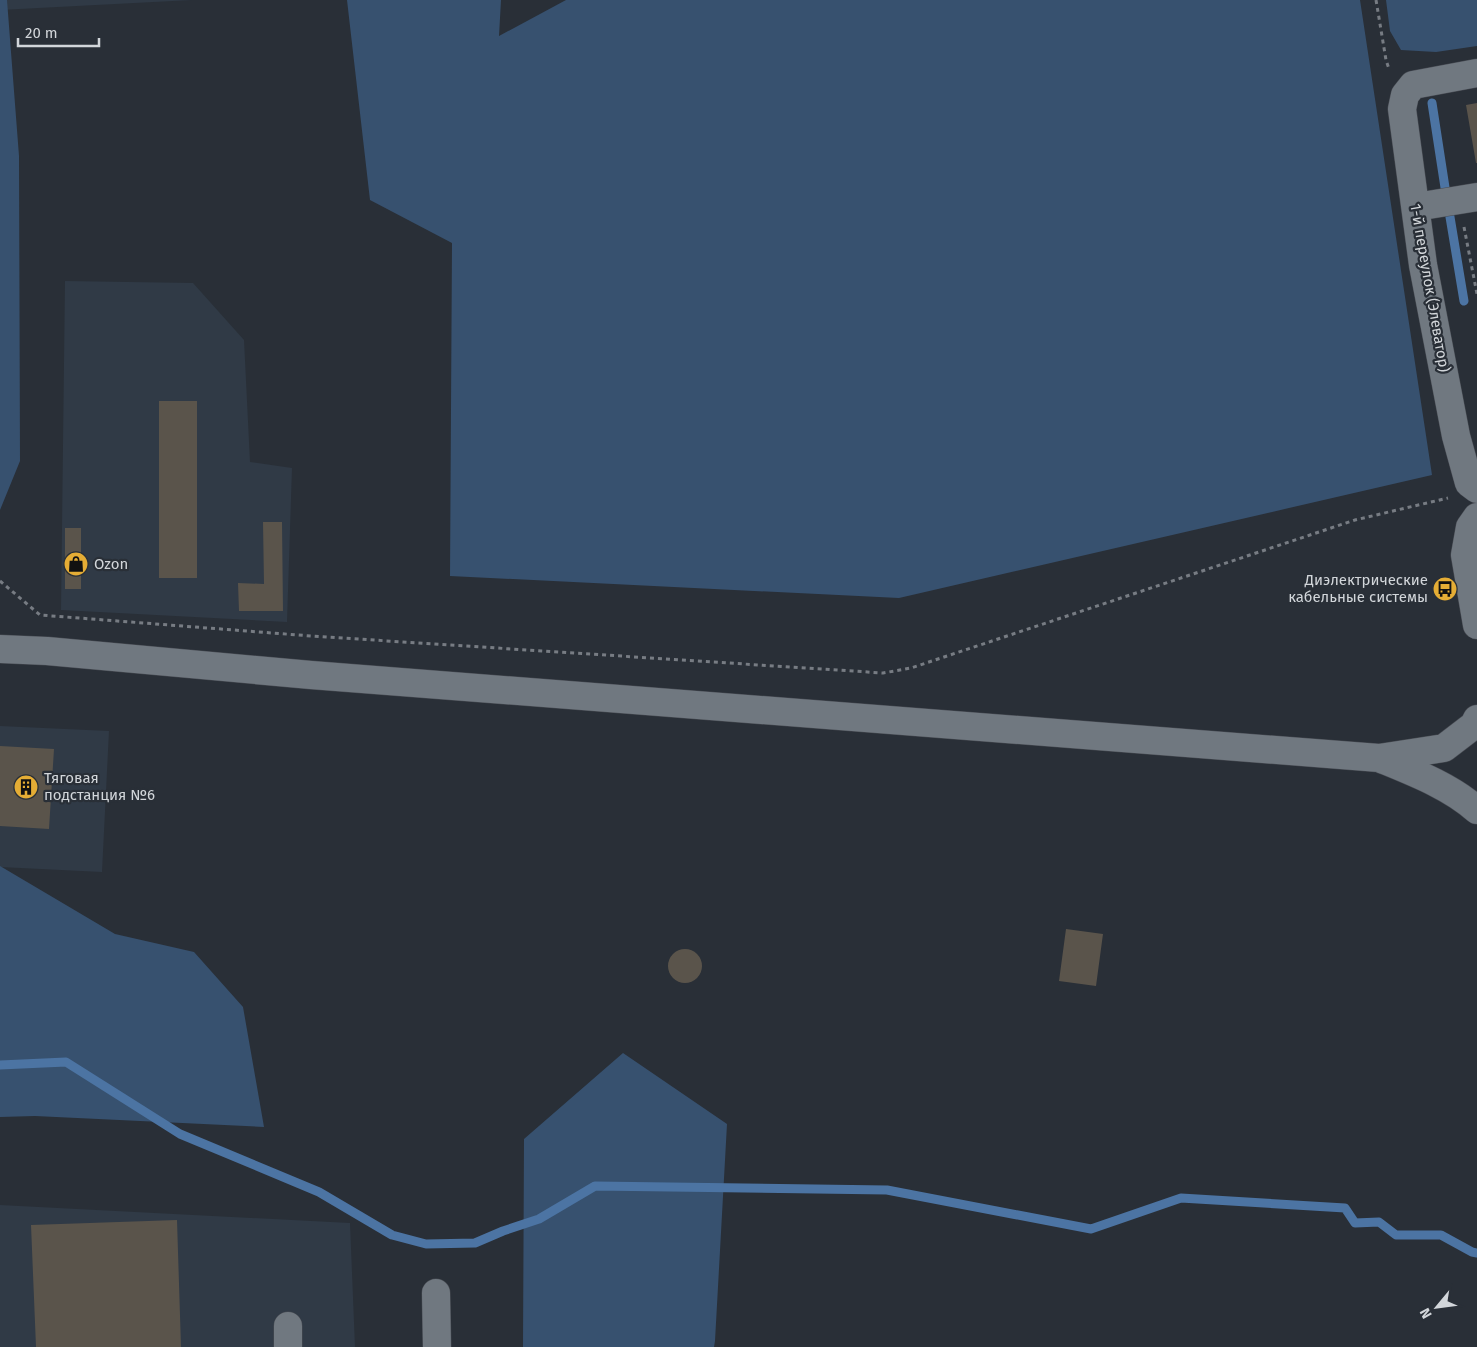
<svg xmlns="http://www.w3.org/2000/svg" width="1477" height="1347" font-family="'Fira Sans',sans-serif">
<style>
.built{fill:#303a46}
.green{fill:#37516f}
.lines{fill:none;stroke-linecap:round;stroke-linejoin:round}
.stream{stroke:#4c74a3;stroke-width:9}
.building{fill:#5a544b}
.minor-casing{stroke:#484c53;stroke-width:29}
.path{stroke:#777c83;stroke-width:3;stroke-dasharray:4 4;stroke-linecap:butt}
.minor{stroke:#707880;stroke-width:28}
.labels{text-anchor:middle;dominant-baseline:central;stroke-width:4.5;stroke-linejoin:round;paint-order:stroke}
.street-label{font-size:15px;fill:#d2d6da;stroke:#292f37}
.poi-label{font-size:15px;fill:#d2d6da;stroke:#292f37;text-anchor:start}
</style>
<rect width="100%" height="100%" fill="#292f37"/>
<path class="built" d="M0,0H192L0,10Z
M65,281L193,283L244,340L250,462L292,468L287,622L61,610Z
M0,726L109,731L102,872L0,867Z
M0,1205L350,1223L355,1347H0Z"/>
<path class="green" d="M0,0H7L19,156L20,461L0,510Z
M347,0H501L499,36L566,0H1360L1432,475L899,598L450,576L452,243L370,200Z
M1386,0H1477V46L1436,52L1401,50L1390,31Z
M0,866L115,934L194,952L243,1007L264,1127L35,1116L0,1117Z
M623,1053L727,1124L715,1341L714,1347H523L524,1139Z"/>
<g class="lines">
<path class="stream" d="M1432,103L1446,194
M1449,211L1464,301
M0,1065L66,1062L180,1134L319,1192L392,1235L426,1244L475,1243L503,1231L539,1219L595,1186L887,1190L1091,1229L1181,1198L1345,1208L1355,1223L1379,1222L1396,1235H1441L1472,1252L1477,1253"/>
</g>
<path class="building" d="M1477,103V163H1476L1466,105Z
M159,401H197V578H159Z
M263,522H282L283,611H239L238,583L264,584Z
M65,528H81V589H65Z
M0,746L54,749L49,829L0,826Z
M1066,929L1103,934L1096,986L1059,981Z
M668 966a17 17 0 1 1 34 0a17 17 0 1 1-34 0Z
M177,1220L181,1347H36L31,1225Z"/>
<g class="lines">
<defs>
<path id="minor" d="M1477,73L1413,85L1405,95L1402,109L1423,265L1456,436L1469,483L1477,489
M1416,207L1477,197
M1477,517L1470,527L1465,555L1477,625
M0,649L47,651L311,675L1379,758L1444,748L1474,725L1477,719
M1379,758C1413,772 1450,786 1477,810
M436,1293L437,1347
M288,1326V1347"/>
</defs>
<use href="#minor" class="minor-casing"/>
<path class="path" d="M1376,0L1386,60L1389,69
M1464,227L1477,294
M0,581L40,615L311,636L883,673L911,668L1355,520L1448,498"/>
<use href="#minor" class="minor"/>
</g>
<defs>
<symbol id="shop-disc" viewBox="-11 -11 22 22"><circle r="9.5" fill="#e5ad35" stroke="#292f37"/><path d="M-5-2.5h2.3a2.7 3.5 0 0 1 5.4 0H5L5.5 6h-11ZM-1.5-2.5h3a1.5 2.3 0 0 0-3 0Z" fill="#111"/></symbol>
<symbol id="bus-disc" viewBox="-11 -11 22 22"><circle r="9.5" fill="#e5ad35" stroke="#292f37"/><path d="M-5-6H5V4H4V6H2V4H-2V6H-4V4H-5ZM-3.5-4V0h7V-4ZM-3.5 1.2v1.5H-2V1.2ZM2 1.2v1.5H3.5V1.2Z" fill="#111"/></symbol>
<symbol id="building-disc" viewBox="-11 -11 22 22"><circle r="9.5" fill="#e5ad35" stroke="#292f37"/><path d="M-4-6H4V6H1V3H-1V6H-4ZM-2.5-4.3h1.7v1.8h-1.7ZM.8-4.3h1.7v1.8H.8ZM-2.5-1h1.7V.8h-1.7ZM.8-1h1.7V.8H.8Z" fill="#111"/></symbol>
</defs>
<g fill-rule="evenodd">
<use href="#shop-disc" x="62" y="550" width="28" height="28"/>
<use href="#bus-disc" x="1431" y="575" width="28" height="28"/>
<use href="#building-disc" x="12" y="773" width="28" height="28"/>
</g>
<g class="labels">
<g class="street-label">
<text transform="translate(1430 288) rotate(80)">1-й переулок (Элеватор)</text>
</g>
<g class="poi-label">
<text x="94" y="564">Ozon</text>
<text x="1428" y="580" text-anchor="end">Диэлектрические<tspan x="1428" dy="17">кабельные системы</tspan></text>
<text x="44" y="778">Тяговая<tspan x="44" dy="17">подстанция №6</tspan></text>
</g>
</g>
<g transform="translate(1437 1307) rotate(241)" stroke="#292f37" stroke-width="4" paint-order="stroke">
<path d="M0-4L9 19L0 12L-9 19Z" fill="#d2d6da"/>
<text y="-8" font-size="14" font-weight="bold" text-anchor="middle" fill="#d2d6da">N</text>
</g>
<path d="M18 38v8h81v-8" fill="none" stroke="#d2d6da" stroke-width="2.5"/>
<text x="25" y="38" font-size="15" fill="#d2d6da" stroke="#292f37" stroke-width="4" paint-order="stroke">20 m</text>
</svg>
